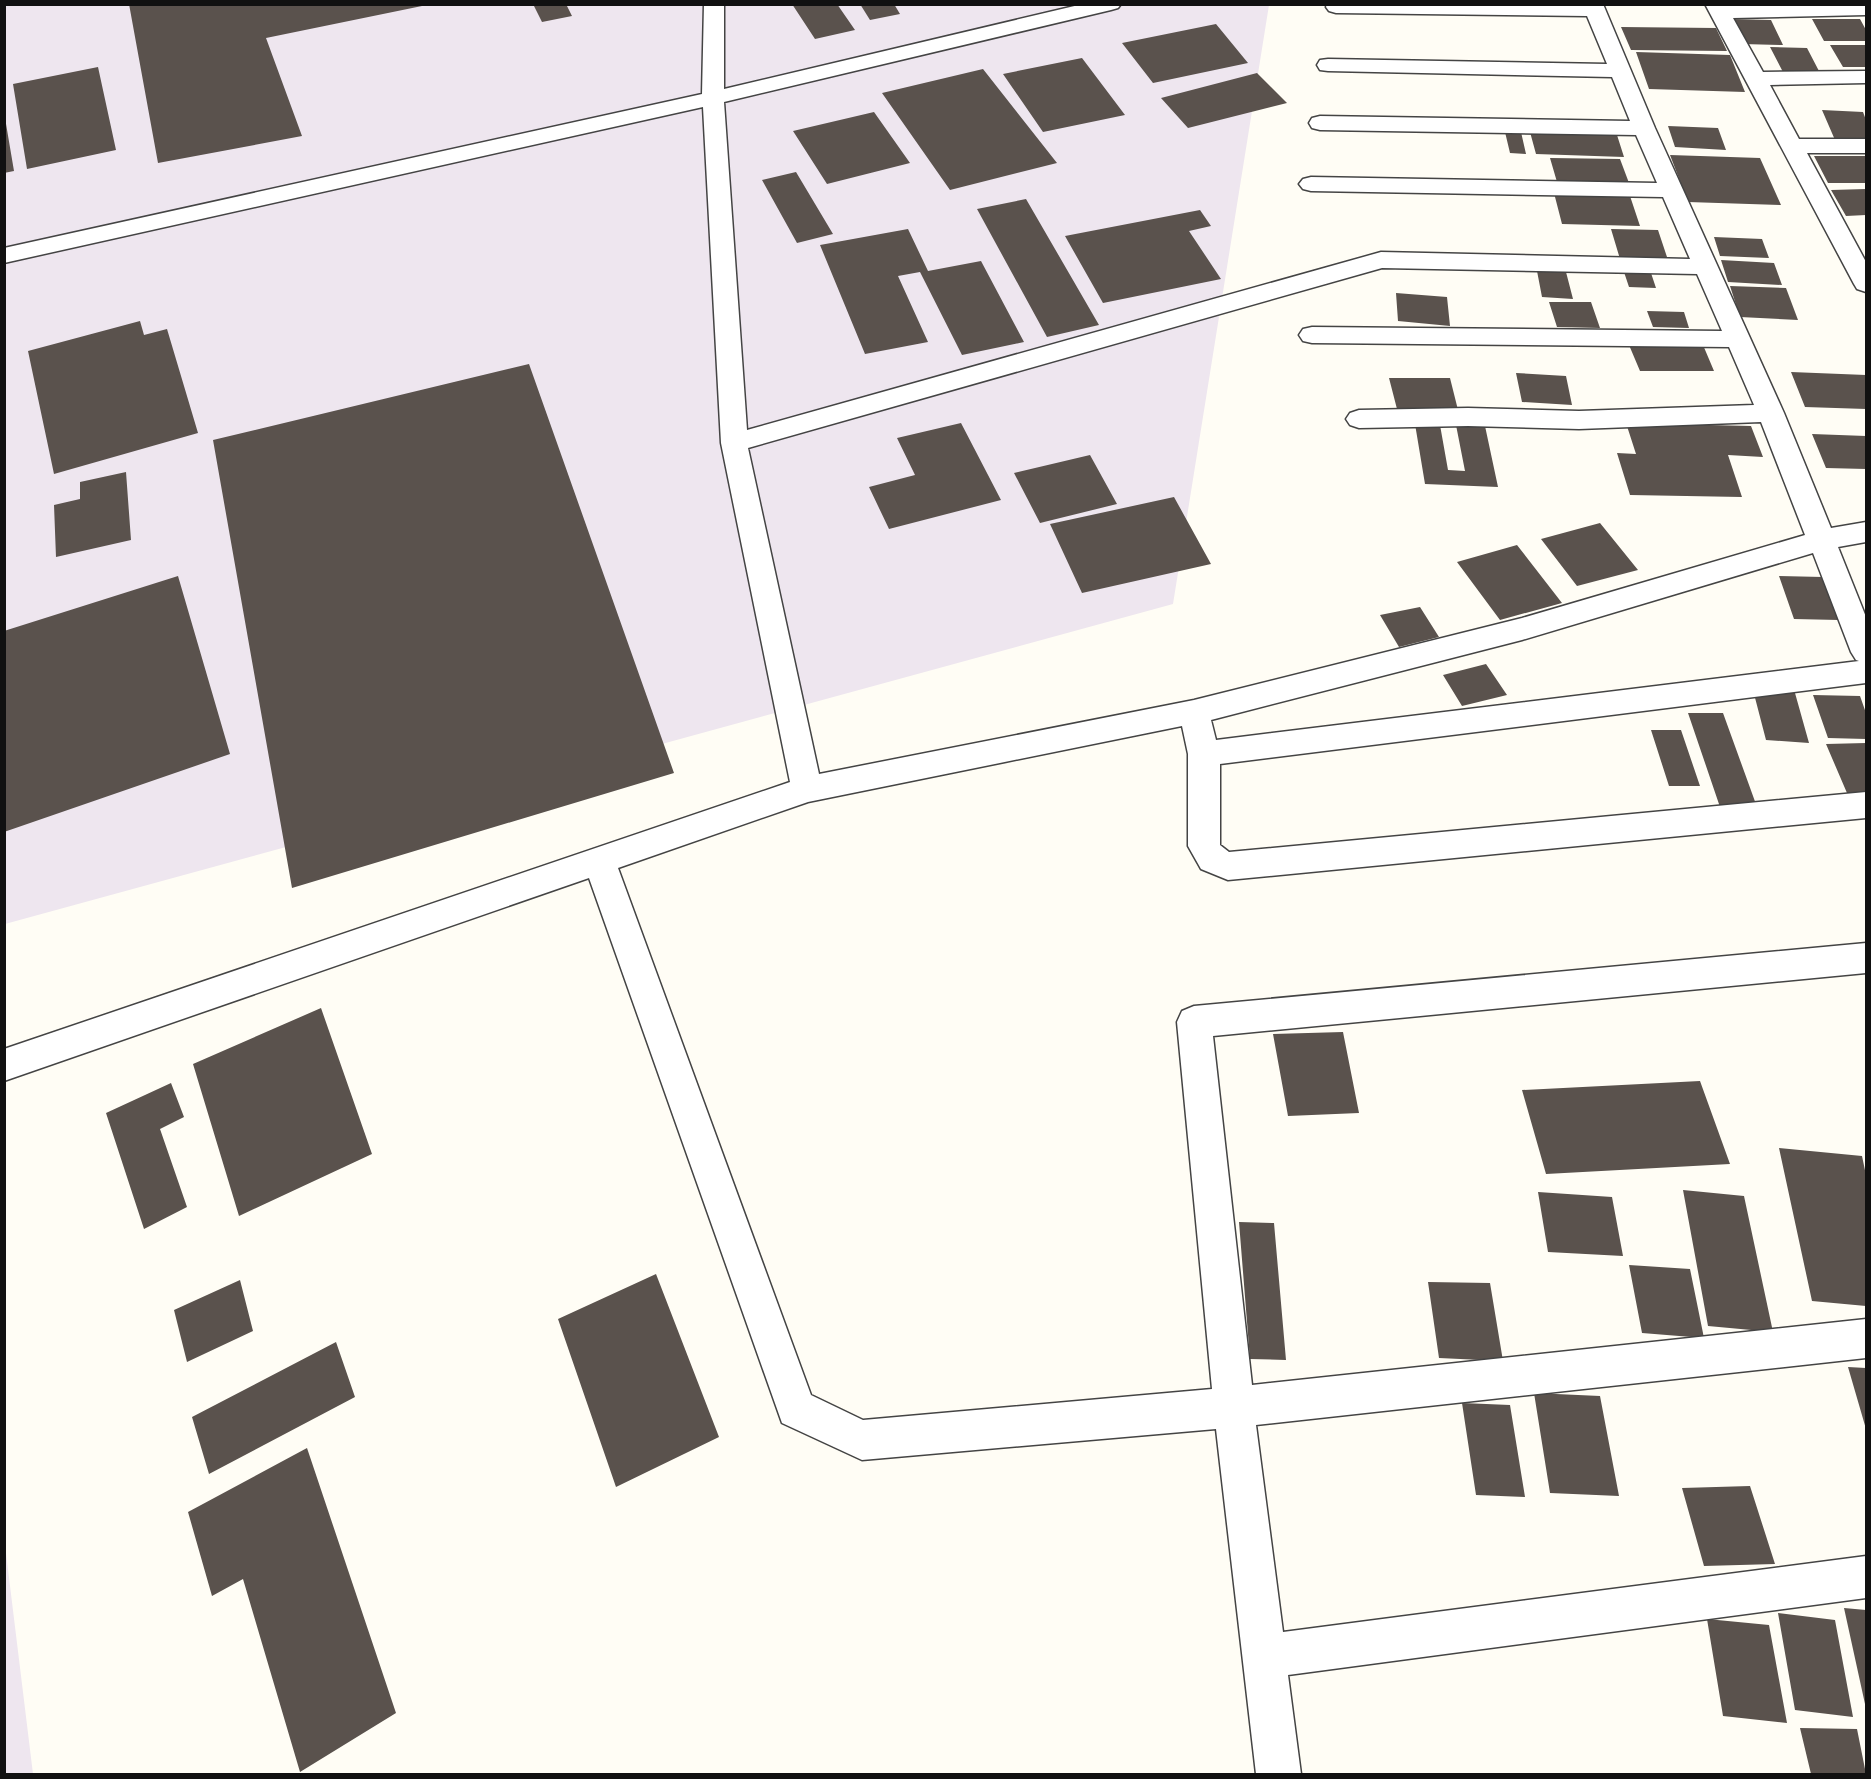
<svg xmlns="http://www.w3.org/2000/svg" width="1871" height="1779" font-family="Lora,serif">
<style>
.industrial{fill:#eee6ef}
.building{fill:#5a524d}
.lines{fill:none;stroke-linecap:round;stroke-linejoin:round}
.street-casing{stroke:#444;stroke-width:3}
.street{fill:#fff;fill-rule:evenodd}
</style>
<rect width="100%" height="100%" fill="#fffdf5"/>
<path class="industrial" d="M5,5H1269L1173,604L5,924Z
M4,1545H5L33,1774H5Z"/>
<path class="building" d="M129,4H422V6L266,38L302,136L158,163Z
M533,4H566L572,16L542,22Z
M792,4H837L855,30L815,39Z
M860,4H894L900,14L870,20Z
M1731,19L1771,20L1783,45L1742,44Z
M1812,19H1860L1866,30V41H1824Z
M1216,24L1248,63L1153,83L1122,43Z
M1621,27L1716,28L1727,51L1631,50Z
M1830,45H1865L1866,67H1843Z
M1770,47L1807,48L1820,73L1783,72Z
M1636,52L1730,55L1745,92L1649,89Z
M1082,58L1125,115L1043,132L1003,74Z
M98,67L116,150L27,169L13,84Z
M983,69L1057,163L950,190L882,93Z
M1257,73L1287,103L1188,128L1161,98Z
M1822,110L1863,112L1866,120V141L1835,140Z
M4,112L14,171L4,173Z
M874,112L910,163L827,184L793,131Z
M1668,126L1718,128L1726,150L1675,147Z
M1505,132H1521L1526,154L1510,153Z
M1530,132L1617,135L1624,157L1536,154Z
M1670,155L1760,158L1781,205L1688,202Z
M1814,156H1866V183H1828Z
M1550,158L1620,159L1629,183L1557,182Z
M796,172L833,234L797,243L762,180Z
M1866,189V215L1846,216L1831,190Z
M1554,193L1630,196L1640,226L1562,224Z
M1026,199L1099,325L1047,337L977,209Z
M1200,210L1211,226L1189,231L1221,279L1103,303L1065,236Z
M908,229L928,271L981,261L1024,342L962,355L920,272L898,276L928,342L865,354L820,245Z
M1611,229L1658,230L1668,260L1620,259Z
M1714,237L1762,239L1769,258L1720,256Z
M1721,260L1774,263L1782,285L1728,282Z
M1537,271L1566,272L1573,299L1542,297Z
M1624,272L1651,273L1656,288L1629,287Z
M1730,286L1786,288L1798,320L1740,317Z
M1396,293L1447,297L1450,326L1398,321Z
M1549,302H1591L1600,328L1557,327Z
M1647,311L1684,312L1689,328L1653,327Z
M140,321L144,335L167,329L198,433L54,474L28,351Z
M1629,345H1703L1714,371H1640Z
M529,364L674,773L292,888L213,440Z
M1791,372L1866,375V409L1805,407Z
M1516,373L1566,376L1572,405L1522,402Z
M1389,378H1450L1458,410L1397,409Z
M961,423L1001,500L889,529L869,487L915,475L897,438Z
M1626,423L1751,426L1763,457L1728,455L1742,497L1630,495L1617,453L1636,454Z
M1415,424L1440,425L1448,470L1465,471L1456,425L1485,426L1498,487L1425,484Z
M1812,434L1866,436V469L1826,468Z
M1090,455L1117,504L1040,523L1014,473Z
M126,472L131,540L56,557L54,505L80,499V482Z
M1174,497L1211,564L1082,593L1050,524Z
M1600,523L1638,570L1577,586L1541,539Z
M1517,545L1562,603L1500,620L1457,562Z
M178,576L230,754L4,832V631Z
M1779,576L1823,577L1839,620L1794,619Z
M1420,607L1439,637L1399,647L1380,615Z
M1486,664L1507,695L1462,706L1443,675Z
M1753,690L1795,693L1809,743L1766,740Z
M1813,695L1860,696L1866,713V739L1828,738Z
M1688,713H1723L1757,807H1720Z
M1651,730H1681L1700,786H1669Z
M1866,743V793H1847L1826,744Z
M321,1008L372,1154L239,1216L193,1064Z
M1343,1032L1359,1113L1288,1116L1273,1034Z
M1700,1081L1730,1164L1546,1174L1522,1090Z
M171,1083L184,1117L160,1129L187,1207L144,1229L106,1113Z
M1779,1148L1862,1156L1866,1175V1306L1812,1301Z
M1683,1190L1744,1196L1773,1332L1708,1326Z
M1538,1192L1612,1197L1623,1256L1548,1252Z
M1239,1222L1274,1223L1286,1360L1250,1359Z
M1629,1265L1690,1269L1704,1338L1642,1333Z
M656,1274L719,1437L616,1487L558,1319Z
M240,1280L253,1331L187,1362L174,1310Z
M1428,1282L1490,1283L1503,1361L1439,1358Z
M336,1342L355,1397L209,1474L192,1417Z
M1848,1367L1866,1368V1429Z
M1534,1393L1600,1396L1619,1496L1550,1493Z
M1462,1403L1510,1405L1525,1497L1476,1495Z
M307,1448L396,1713L300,1772L243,1579L212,1596L188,1512Z
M1750,1486L1775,1564L1704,1566L1682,1488Z
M1844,1608L1866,1610V1705L1865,1704Z
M1778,1613L1835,1620L1853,1717L1795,1710Z
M1707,1619L1769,1625L1787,1723L1723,1716Z
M1800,1728L1857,1729L1866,1774H1811Z"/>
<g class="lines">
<defs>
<path id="street" d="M704,4H724V89L1083,4H1121L1118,8L1111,10L724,102L747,430L1381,252L1690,259L1663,197L1311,191L1303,189L1299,184L1303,179L1311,177L1657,183L1636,135L1320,130L1312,128L1309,123L1312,118L1320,116L1630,121L1612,77L1328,71L1320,70L1317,65L1320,60L1328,59L1607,64L1587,16L1336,13L1329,11L1326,7L1327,4H1603L1655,128L1784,413L1831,528L1866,522V542L1838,547L1866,617V683L1220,764V845L1229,852L1866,792V818L1228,880L1201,869L1188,846V754L1182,726L808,802L618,868L811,1395L863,1420L1212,1389L1177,1022L1182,1011L1194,1006L1866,943V973L1213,1036L1252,1385L1866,1319V1358L1256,1425L1283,1632L1866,1556V1598L1288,1675L1301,1774H1256L1216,1429L862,1460L782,1423L589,878L4,1081V1049L790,782L721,443L703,107L4,263V248L702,94ZM1382,268L1697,274L1722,331L1312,327L1303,329L1299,335L1303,341L1312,343L1729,347L1754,405L1579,411L1468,408L1359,410L1350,413L1346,419L1350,425L1359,428L1468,426L1579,429L1761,422L1805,535L1522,618L1194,700L819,774L748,448ZM1813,553L1851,652L1856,660L1859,661L1216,740L1211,720L1522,640Z
M1705,4H1866V15L1733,18L1763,72L1866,71V83L1770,85L1799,139H1866V153H1807L1866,262V292L1857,289L1854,284Z"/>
</defs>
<use href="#street" class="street-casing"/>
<use href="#street" class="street"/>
</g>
<rect width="1871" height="1779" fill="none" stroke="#111111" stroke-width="12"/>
</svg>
